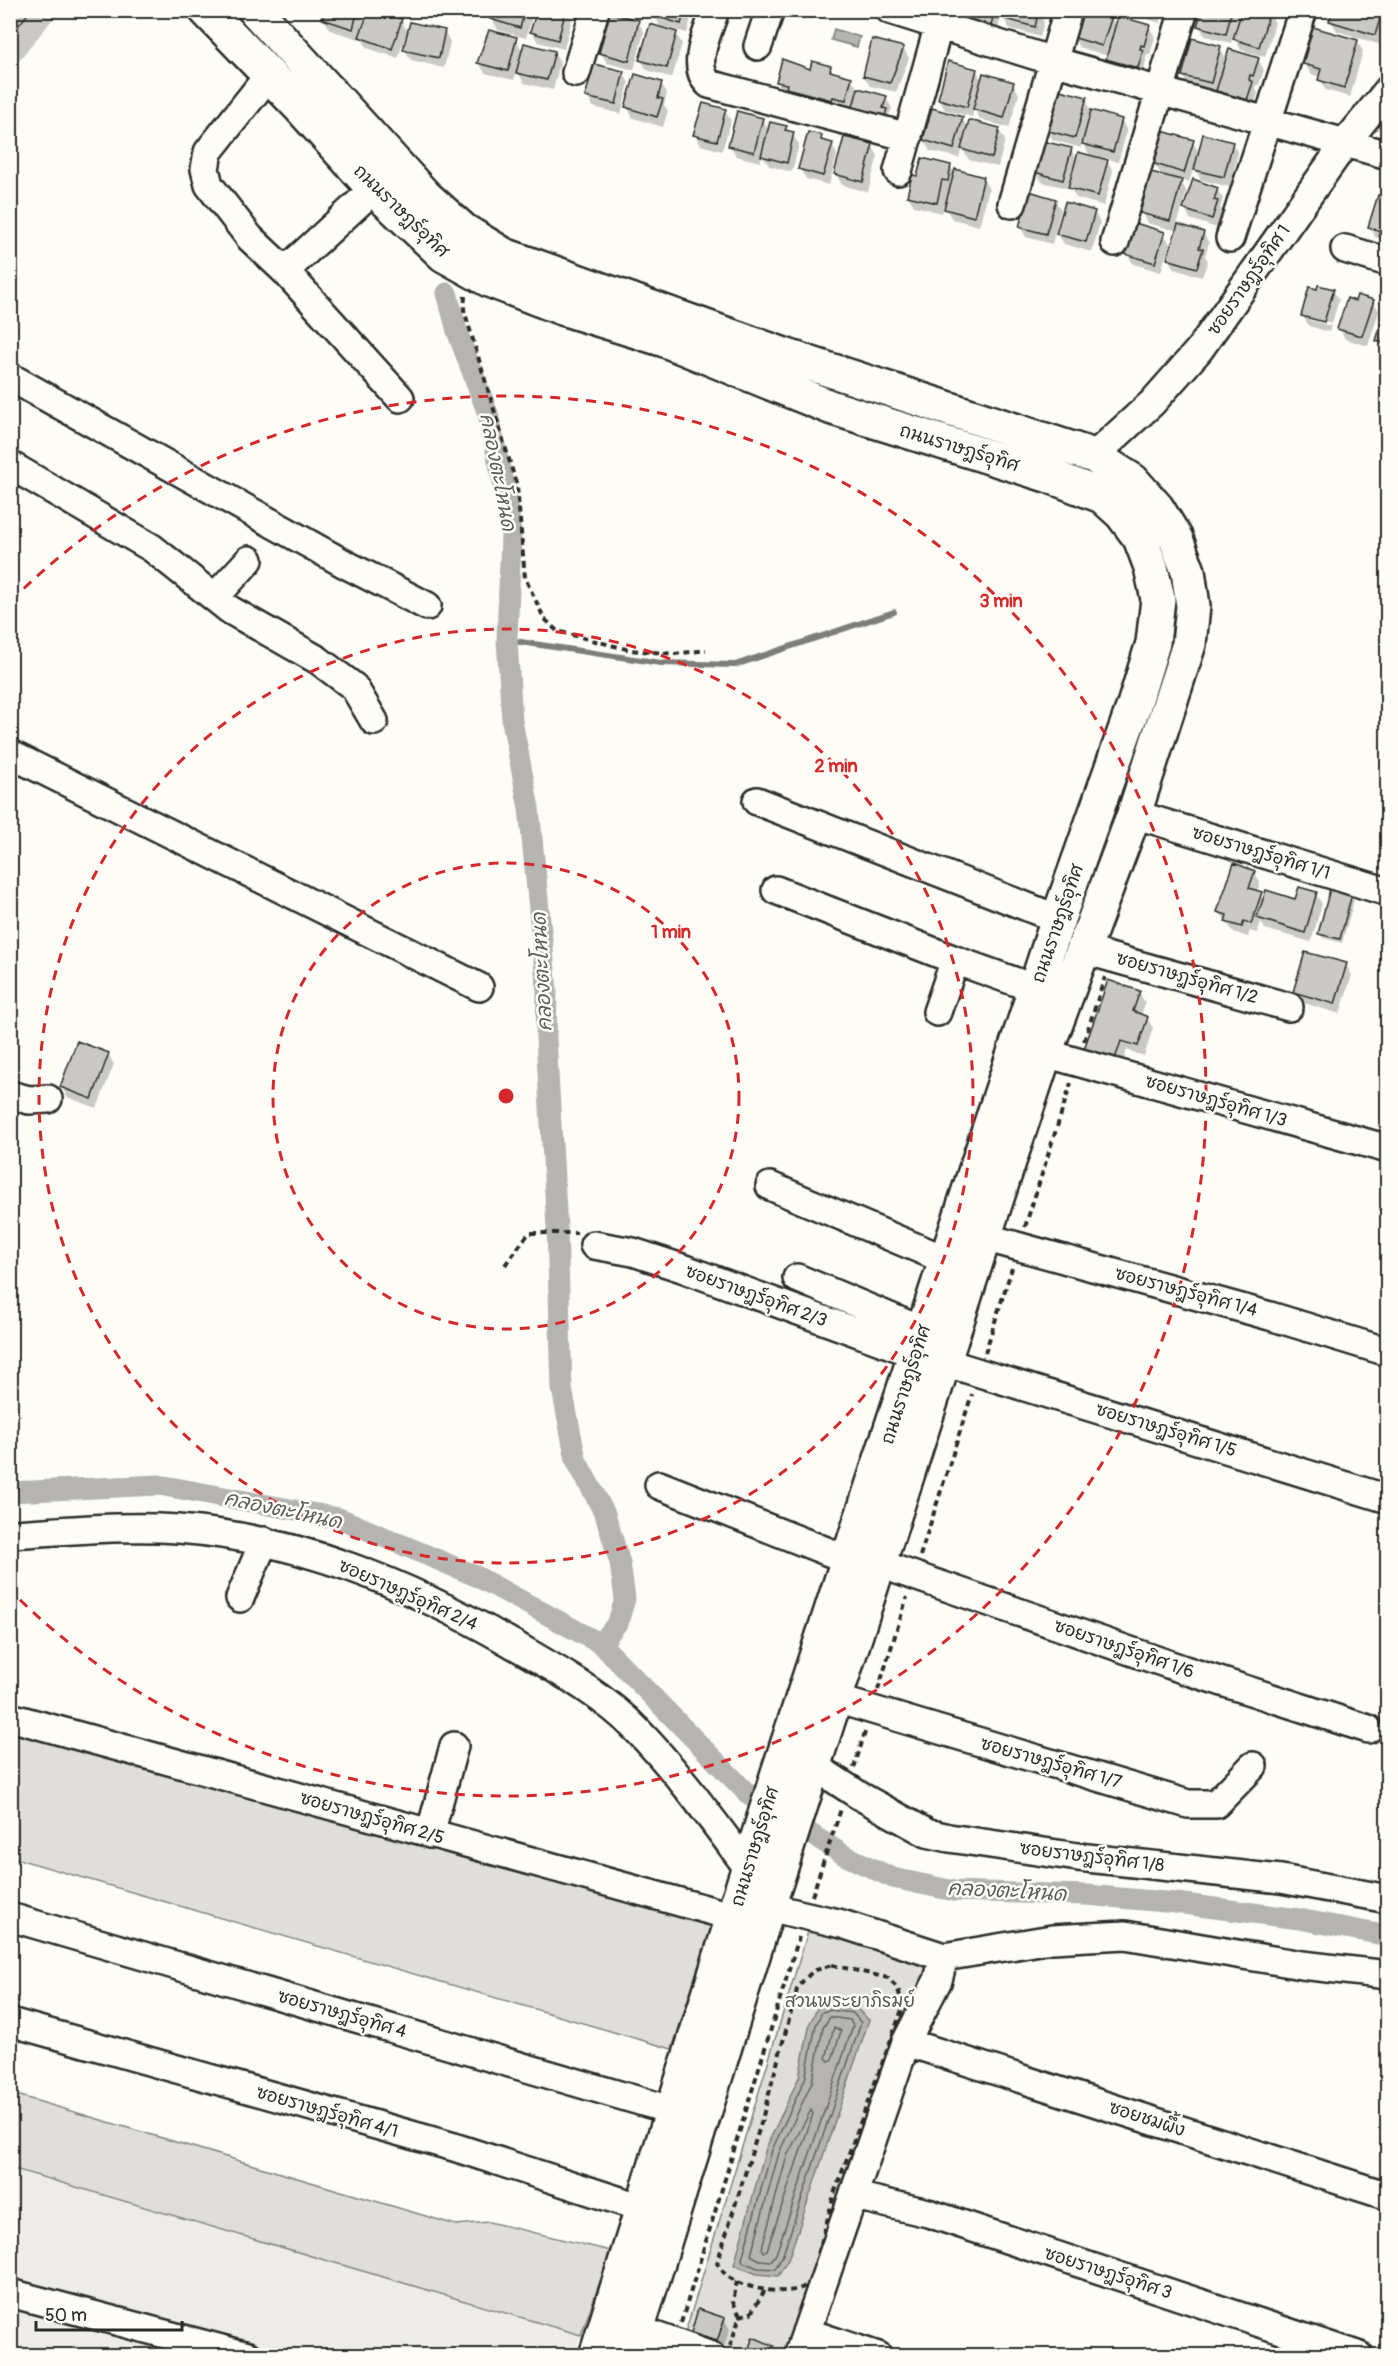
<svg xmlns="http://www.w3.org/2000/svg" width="1398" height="2366" font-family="Pangolin,'Playpen Sans Thai',sans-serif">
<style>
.built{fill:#edece8}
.green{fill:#dfdeda;stroke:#858482;stroke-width:1.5}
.water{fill:#b5b4b1;stroke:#7e7d7b;stroke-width:1.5}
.shadow{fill:#0003;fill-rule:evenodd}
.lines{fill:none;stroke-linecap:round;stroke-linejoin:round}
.shore{stroke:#626261;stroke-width:1.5}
.stream{stroke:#7e7d7b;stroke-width:6}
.canal{stroke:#b5b4b1;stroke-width:21}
.building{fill:#c9c8c4;stroke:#2b2b2b;stroke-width:1.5}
.minor-casing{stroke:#2b2b2b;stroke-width:32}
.major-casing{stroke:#2b2b2b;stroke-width:38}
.path{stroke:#2b2b2b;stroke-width:4;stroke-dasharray:6 4.5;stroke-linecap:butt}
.minor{stroke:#fdfcf7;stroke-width:27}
.major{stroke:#fdfcf7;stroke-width:33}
.ring{fill:none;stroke:#d62828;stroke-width:3;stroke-dasharray:10 8}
.labels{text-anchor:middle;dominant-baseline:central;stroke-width:5;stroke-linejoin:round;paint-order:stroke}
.street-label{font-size:18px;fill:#2b2b2b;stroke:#fdfcf7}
.park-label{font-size:18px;fill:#585857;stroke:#fdfcf7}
.water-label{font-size:20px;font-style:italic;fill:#5b5b5a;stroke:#fdfcf7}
.centre{fill:#d62828;stroke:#fdfcf7;stroke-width:3}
.ring-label{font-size:18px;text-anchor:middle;font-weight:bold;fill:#d62828;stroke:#fdfcf7;stroke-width:5;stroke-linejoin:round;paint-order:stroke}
</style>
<rect width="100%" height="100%" fill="#fdfcf7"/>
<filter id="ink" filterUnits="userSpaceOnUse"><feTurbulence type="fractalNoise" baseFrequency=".0167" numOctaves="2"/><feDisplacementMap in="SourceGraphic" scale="12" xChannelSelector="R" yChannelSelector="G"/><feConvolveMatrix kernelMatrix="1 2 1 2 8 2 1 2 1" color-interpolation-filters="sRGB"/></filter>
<g filter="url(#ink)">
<path class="built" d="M10,2168L581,2335L575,2356L11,2355Z"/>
<path class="green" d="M10,1715L714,1918L672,2049L11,1857Z
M810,1925L929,1961L934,1969L790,2355L678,2356Z
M10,2093L456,2225L489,2222L611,2251L581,2335L11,2168Z"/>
<path class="water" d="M834,29L860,37L857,47L831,40Z
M830,2003L856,2008L869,2020L788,2260L778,2276L757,2274L734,2265L766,2148L799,2077L810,2023L818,2007Z"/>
<path class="shadow" d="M10,10H60L10,72Z
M326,10H365L362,28H364L372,10L401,21L409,33L444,31L450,42L444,68L411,60L405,50L408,35L406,34L398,58L367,48L360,35L359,39L330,30L324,19Z
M494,10H534L526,38L498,30L492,19Z
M538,10H570L573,15L564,49L538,42L532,32Z
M624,10H652L650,18Z
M655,10H693L687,33L660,26L654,15Z
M965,10H1043L1041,17L1044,22L1040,37L1009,28L1002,15L996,35L969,27L963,17Z
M1102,10H1113L1116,14Z
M1129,10H1164L1160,23L1131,14Z
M1203,10H1239L1242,16L1243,10L1269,12L1275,23L1265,57L1241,50L1233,36L1231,43L1205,36L1199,26Z
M1334,10H1388V23L1381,45L1337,31L1331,21Z
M1111,18L1117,27H1149L1155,37L1150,55L1147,54L1143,77L1114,69L1108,56L1079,47L1073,36Z
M638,22L644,32L634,70L607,63L601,53Z
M676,33L682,44L672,78L647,70L641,60Z
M516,39L523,52H554L560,63L553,90L524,83L517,70L514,80L485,73L479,63Z
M1357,41L1363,51L1350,97L1325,90L1320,77L1311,74L1305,64Z
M1220,47L1227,60L1258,59L1264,70L1259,85H1256L1255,88L1258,93L1252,110L1224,101L1217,90L1216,93L1189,86L1183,76Z
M903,48L909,58L896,92L870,86L864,76Z
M830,68L834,74L851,78L858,90L886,98L892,108L889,115L892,121L783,92L777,81Z
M976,70L982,81L1013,83L1019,94L1009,128L980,119L974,109L972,117L945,110L939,99Z
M623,72L629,83L621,114L593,107L587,97Z
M661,83L667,93L664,105L668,111L663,127L633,118L627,107Z
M1086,99L1091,112L1121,120L1127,131L1118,162L1106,158L1113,171L1104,206L1076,198L1071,189L1042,182L1036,172L1071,149L1077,161L1091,157L1082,142L1081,148L1053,140L1047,129Z
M725,111L731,121L722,151L701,145L695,135Z
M962,118L968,129L999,130L1005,140L998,167L969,160L962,148L959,158L930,151L924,140Z
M762,119L769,131L786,127L799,144L792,172L769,166L762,154L760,162L736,156L730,145Z
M821,137L824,143L832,145L837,155L829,185L806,179L800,169Z
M1193,142L1199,153L1232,143L1238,153L1230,187L1201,180L1194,167L1189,182L1179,179L1187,192L1183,203L1217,189L1223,199L1220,208L1223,213L1217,228L1190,219L1183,206L1177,225L1203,233L1209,243L1205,256L1208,261L1202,277L1174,269L1166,255L1161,272L1133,264L1127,254L1164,234L1172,247L1177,231L1147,223L1141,212L1162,176L1154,163Z
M872,145L878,156L868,192L842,185L836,174Z
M950,166L955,174L983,179L989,189L979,226L952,219L944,206L942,213L914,206L908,196L919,178Z
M1388,199V246L1383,240L1375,237L1370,227Z
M1055,200L1061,210L1052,244L1026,237L1020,227Z
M1094,212L1100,222L1092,252L1064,244L1058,234Z
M1333,290L1339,300L1329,332L1309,326L1303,316L1318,291ZM1309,317L1332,323L1331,326L1309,320Z
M1373,301L1379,311L1368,346L1345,339L1339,328L1356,303Z
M1388,309V352L1378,341Z
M1254,872L1260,882L1257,892L1264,900H1296L1316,894L1322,904L1311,942L1265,929L1261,922L1257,933L1250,931L1248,937L1233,932L1219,911Z
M1351,896L1354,900L1342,943L1323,938L1320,934Z
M1346,965L1352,975L1340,1014L1301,1002L1295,992Z
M1139,992L1145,1003L1141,1016L1147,1018L1153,1028L1144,1056L1127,1050L1118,1075L1090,1066Z
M108,1054L114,1064L97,1108L67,1097L62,1087Z
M724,2319L730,2329L723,2350L699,2343L693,2333Z
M773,2347L778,2356H748Z"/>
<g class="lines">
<path class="shore" d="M830,2010L853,2013L861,2023L782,2257L775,2269L758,2268L743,2262L742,2259L772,2150L805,2079L816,2025L822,2012Z
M830,2017L850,2020L853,2026L776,2254L771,2261L760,2260L751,2255L779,2153L812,2082L823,2028Z
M834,2027L841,2031L832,2060L829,2061L826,2058Z
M811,2110L813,2114L767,2250L764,2252L762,2248L787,2156Z"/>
<path class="stream" d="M507,640L661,663L735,665L894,612"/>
<path class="canal" d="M447,293L457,331L488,414L508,505L511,536L507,640L512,721L529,808L547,991L546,1038L557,1229L562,1389L576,1460L605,1514L620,1563L625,1599L618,1622L601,1644
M10,1492L159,1485L339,1518L476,1576L601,1644L747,1793L844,1855L893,1878L954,1891L1087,1895L1176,1903L1299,1919L1388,1936"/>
</g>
<path class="building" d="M10,10H31L10,36Z
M325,10H358L353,29L322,19Z
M369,10L402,19L392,49L359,37Z
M493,10H525L520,28L490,19Z
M537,10H566L558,40L530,32Z
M654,10H685L681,24L652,15Z
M964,10H995L991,25L962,17Z
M1004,10H1039L1035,27L1002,18Z
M1080,10H1094L1112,16L1102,46L1072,37Z
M1202,10H1232L1226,34L1197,26Z
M1242,10L1270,11L1259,47L1233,39Z
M1333,10H1383L1375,35L1329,21Z
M610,13L639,20L629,61L599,53Z
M1118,16L1150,25L1144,46L1141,45L1140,49L1143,50L1138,68L1106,59Z
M410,22L445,30L439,58L403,50Z
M650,24L677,32L667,68L639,60Z
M1313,27L1358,40L1344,88L1318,80L1321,69L1303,64Z
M489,30L517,37L508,71L477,63Z
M1192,38L1221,46L1211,83L1182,76Z
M872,39L904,47L890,83L863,76Z
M524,43L555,51L547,80L516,73Z
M1229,49L1259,58L1253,76L1250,75L1249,80L1253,82L1247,100L1216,91Z
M782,59L810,69L812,61L831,66L830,71L852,77L846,100L833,97L832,100L786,88L787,84L776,82Z
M948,61L977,69L967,107L938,99Z
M594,64L624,71L616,104L585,97Z
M983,73L1014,82L1004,118L973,109Z
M635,74L662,82L658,98L663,99L657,117L625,107Z
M858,88L887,96L883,108L887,109L882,127L850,118Z
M1056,89L1087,97L1075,138L1045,130Z
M703,103L726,109L717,141L693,135Z
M932,108L963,117L954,149L923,140Z
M1091,110L1122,119L1113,152L1082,144Z
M737,111L763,118L754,152L728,146Z
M969,120L1000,128L992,158L961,149Z
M770,122L787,126L785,130L794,132L787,163L761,156Z
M1162,131L1194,140L1184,173L1152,163Z
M808,132L822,135L821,140L833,143L823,176L798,169Z
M1203,134L1233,142L1224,177L1194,170Z
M844,137L873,144L863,182L834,174Z
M1042,141L1072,148L1063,180L1034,172Z
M1078,152L1108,160L1098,196L1068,188Z
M922,158L951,165L948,181L942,180L937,203L907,196L912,175L917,176Z
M955,169L984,177L974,217L944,209Z
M1151,172L1182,180L1170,221L1140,213Z
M1193,179L1218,188L1214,200L1218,201L1212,219L1183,209Z
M1029,191L1056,199L1046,234L1019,227Z
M1378,195L1388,198V238L1379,235L1380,231L1368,227Z
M1065,202L1095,211L1086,242L1056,234Z
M1135,223L1165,232L1155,263L1125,254Z
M1178,224L1204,232L1199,248L1203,249L1197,268L1167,259Z
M1318,285L1334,289L1324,322L1301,316L1309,287L1317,289Z
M1357,295L1374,300L1362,336L1337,329L1347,298L1355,301Z
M1387,303H1388V344L1376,341Z
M1234,863L1255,871L1249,888L1262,892L1251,924L1244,921L1242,927L1225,922L1227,915L1217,912Z
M1299,887L1317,892L1305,933L1257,918L1266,890L1295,899Z
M1330,889L1352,894L1340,939L1318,934Z
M1305,952L1347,963L1335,1004L1293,992Z
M1108,980L1140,991L1133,1011L1148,1017L1138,1046L1121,1041L1113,1065L1082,1055Z
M77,1041L109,1053L92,1099L60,1087Z
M698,2309L725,2318L717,2341L691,2333Z
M753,2337L774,2346L770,2356H746Z"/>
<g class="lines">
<defs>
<path id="minor" d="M715,10C708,33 690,65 709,84L908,137
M890,10L1053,61L1388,155
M758,46L770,10
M576,73L595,10
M269,75L208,152L205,169L209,185L250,238L285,271
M898,171L943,10
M374,189L285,271L400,398
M1012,204L1068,10
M1230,238L1303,10
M1115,242L1184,10
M1345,249L1388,262
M10,377L345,564L427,606
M1094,456L1152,403L1199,350L1346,142L1388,90
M10,465L152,548L230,610L318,660L354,687L374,721
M215,597L249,560
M10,754L479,987
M757,801L1058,919
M1134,814L1388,892
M776,890L955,960
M1084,950L1289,1007
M937,1012L955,960L1036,989
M1045,1053L1388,1149
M10,1095L29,1100L48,1099
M770,1186L946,1260
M984,1237L1270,1316L1388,1352
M594,1245L633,1252L682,1268L916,1354
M797,1278L923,1331
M944,1362L1388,1499
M659,1485L849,1560
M10,1534C66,1531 123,1525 178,1529C297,1538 408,1584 511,1643C552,1667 604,1695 637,1730C678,1772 713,1821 748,1868
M880,1564L1185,1670L1368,1729
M240,1598L264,1541
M836,1699L1188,1804H1216L1253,1766
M10,1717L734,1917
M814,1766L860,1796L927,1833L949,1838L1078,1857L1281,1879L1388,1899
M430,1834L454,1746
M768,1907L842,1924L944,1957L1052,1939L1125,1935L1302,1965L1388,1975
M10,1917L674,2111
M10,2022L454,2147L642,2208
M906,2042L1388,2196
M855,2196L928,2213L1360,2356
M10,2293L248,2356
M636,2329L711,2356
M806,2332L878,2356
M798,2356L906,2042L938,1980L944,1957"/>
<path id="major" d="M206,10L299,106L374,189L444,255L489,280L562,308L662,339L830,407L1050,476L1102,496L1122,514L1140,538L1151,567L1158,599L1153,643L1134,705L1058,919L777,1776L596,2356
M255,10L425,196L463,230L504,255L787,356L1094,456L1133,481L1157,508L1176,539L1188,571L1193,606L1189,644L1134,814L1045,1053L984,1237L768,1907L629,2356"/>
</defs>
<use href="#minor" class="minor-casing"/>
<use href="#major" class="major-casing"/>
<path class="path" d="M465,296L464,310L517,486L525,578L544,618L557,631L630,650L675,654L706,650
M1084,1041L1105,977
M1025,1227L1071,1083
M505,1265L529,1233H577
M985,1353L1012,1268
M920,1556L972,1394
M878,1690L907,1597
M854,1768L866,1729
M812,1896L841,1809
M832,1965L888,1978L898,1989L903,2007L835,2191L811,2281C797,2300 742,2289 726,2275C722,2271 720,2267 717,2263L761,2123L798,1986L813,1971Z
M740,2316L751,2313L765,2290
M681,2323L799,1937
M730,2346L740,2316L733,2302L737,2281"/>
<use href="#minor" class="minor"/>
<use href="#major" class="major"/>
</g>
</g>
<g class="ring">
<circle cx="506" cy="1096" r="233"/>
<circle cx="506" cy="1096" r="467"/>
<path d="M11 601A700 700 0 1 1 11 1591"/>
</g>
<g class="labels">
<g class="street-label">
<text transform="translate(401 211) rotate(44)">ถนนราษฎร์อุทิศ</text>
<text transform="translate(1249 280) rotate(-55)">ซอยราษฎร์อุทิศ 1</text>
<text transform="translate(959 448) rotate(17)">ถนนราษฎร์อุทิศ</text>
<text transform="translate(1261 853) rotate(17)">ซอยราษฎร์อุทิศ 1/1</text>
<text transform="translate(1058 924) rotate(-71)">ถนนราษฎร์อุทิศ</text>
<text transform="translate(1187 978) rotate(16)">ซอยราษฎร์อุทิศ 1/2</text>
<text transform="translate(1216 1101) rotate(16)">ซอยราษฎร์อุทิศ 1/3</text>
<text transform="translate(1186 1292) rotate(15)">ซอยราษฎร์อุทิศ 1/4</text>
<text transform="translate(756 1296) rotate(20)">ซอยราษฎร์อุทิศ 2/3</text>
<text transform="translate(906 1385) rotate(-72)">ถนนราษฎร์อุทิศ</text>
<text transform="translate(1166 1430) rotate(17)">ซอยราษฎร์อุทิศ 1/5</text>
<text transform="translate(408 1595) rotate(24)">ซอยราษฎร์อุทิศ 2/4</text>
<text transform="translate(1124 1649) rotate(19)">ซอยราษฎร์อุทิศ 1/6</text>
<text transform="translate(1051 1763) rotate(16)">ซอยราษฎร์อุทิศ 1/7</text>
<text transform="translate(372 1818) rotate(16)">ซอยราษฎร์อุทิศ 2/5</text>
<text transform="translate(755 1847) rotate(-73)">ถนนราษฎร์อุทิศ</text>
<text transform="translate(1092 1857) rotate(7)">ซอยราษฎร์อุทิศ 1/8</text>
<text transform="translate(342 2014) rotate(16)">ซอยราษฎร์อุทิศ 4</text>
<text transform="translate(327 2112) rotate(16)">ซอยราษฎร์อุทิศ 4/1</text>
<text transform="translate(1147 2119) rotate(18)">ซอยชมผึ้ง</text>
<text transform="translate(1108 2273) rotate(18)">ซอยราษฎร์อุทิศ 3</text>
</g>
<g class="park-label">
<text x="850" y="2001">สวนพระยาภิรมย์</text>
</g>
<g class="water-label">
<text transform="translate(498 472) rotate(79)">คลองตะโหนด</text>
<text transform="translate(542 972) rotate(-93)">คลองตะโหนด</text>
<text transform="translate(283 1510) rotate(12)">คลองตะโหนด</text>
<text transform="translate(1007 1891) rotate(3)">คลองตะโหนด</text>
</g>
</g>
<circle cx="506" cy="1096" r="9" class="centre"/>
<g class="ring-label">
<text x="1001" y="607">3 min</text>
<text x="836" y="772">2 min</text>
<text x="671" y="938">1 min</text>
</g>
<rect width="1398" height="2366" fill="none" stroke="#fdfcf7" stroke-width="36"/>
<rect x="18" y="18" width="1362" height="2330" fill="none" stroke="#2b2b2b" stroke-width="2" filter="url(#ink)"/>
<path d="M36 2321v9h146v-9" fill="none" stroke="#2b2b2b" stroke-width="3"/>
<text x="45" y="2321" font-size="18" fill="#2b2b2b" stroke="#fdfcf7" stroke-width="4.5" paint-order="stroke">50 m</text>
</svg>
